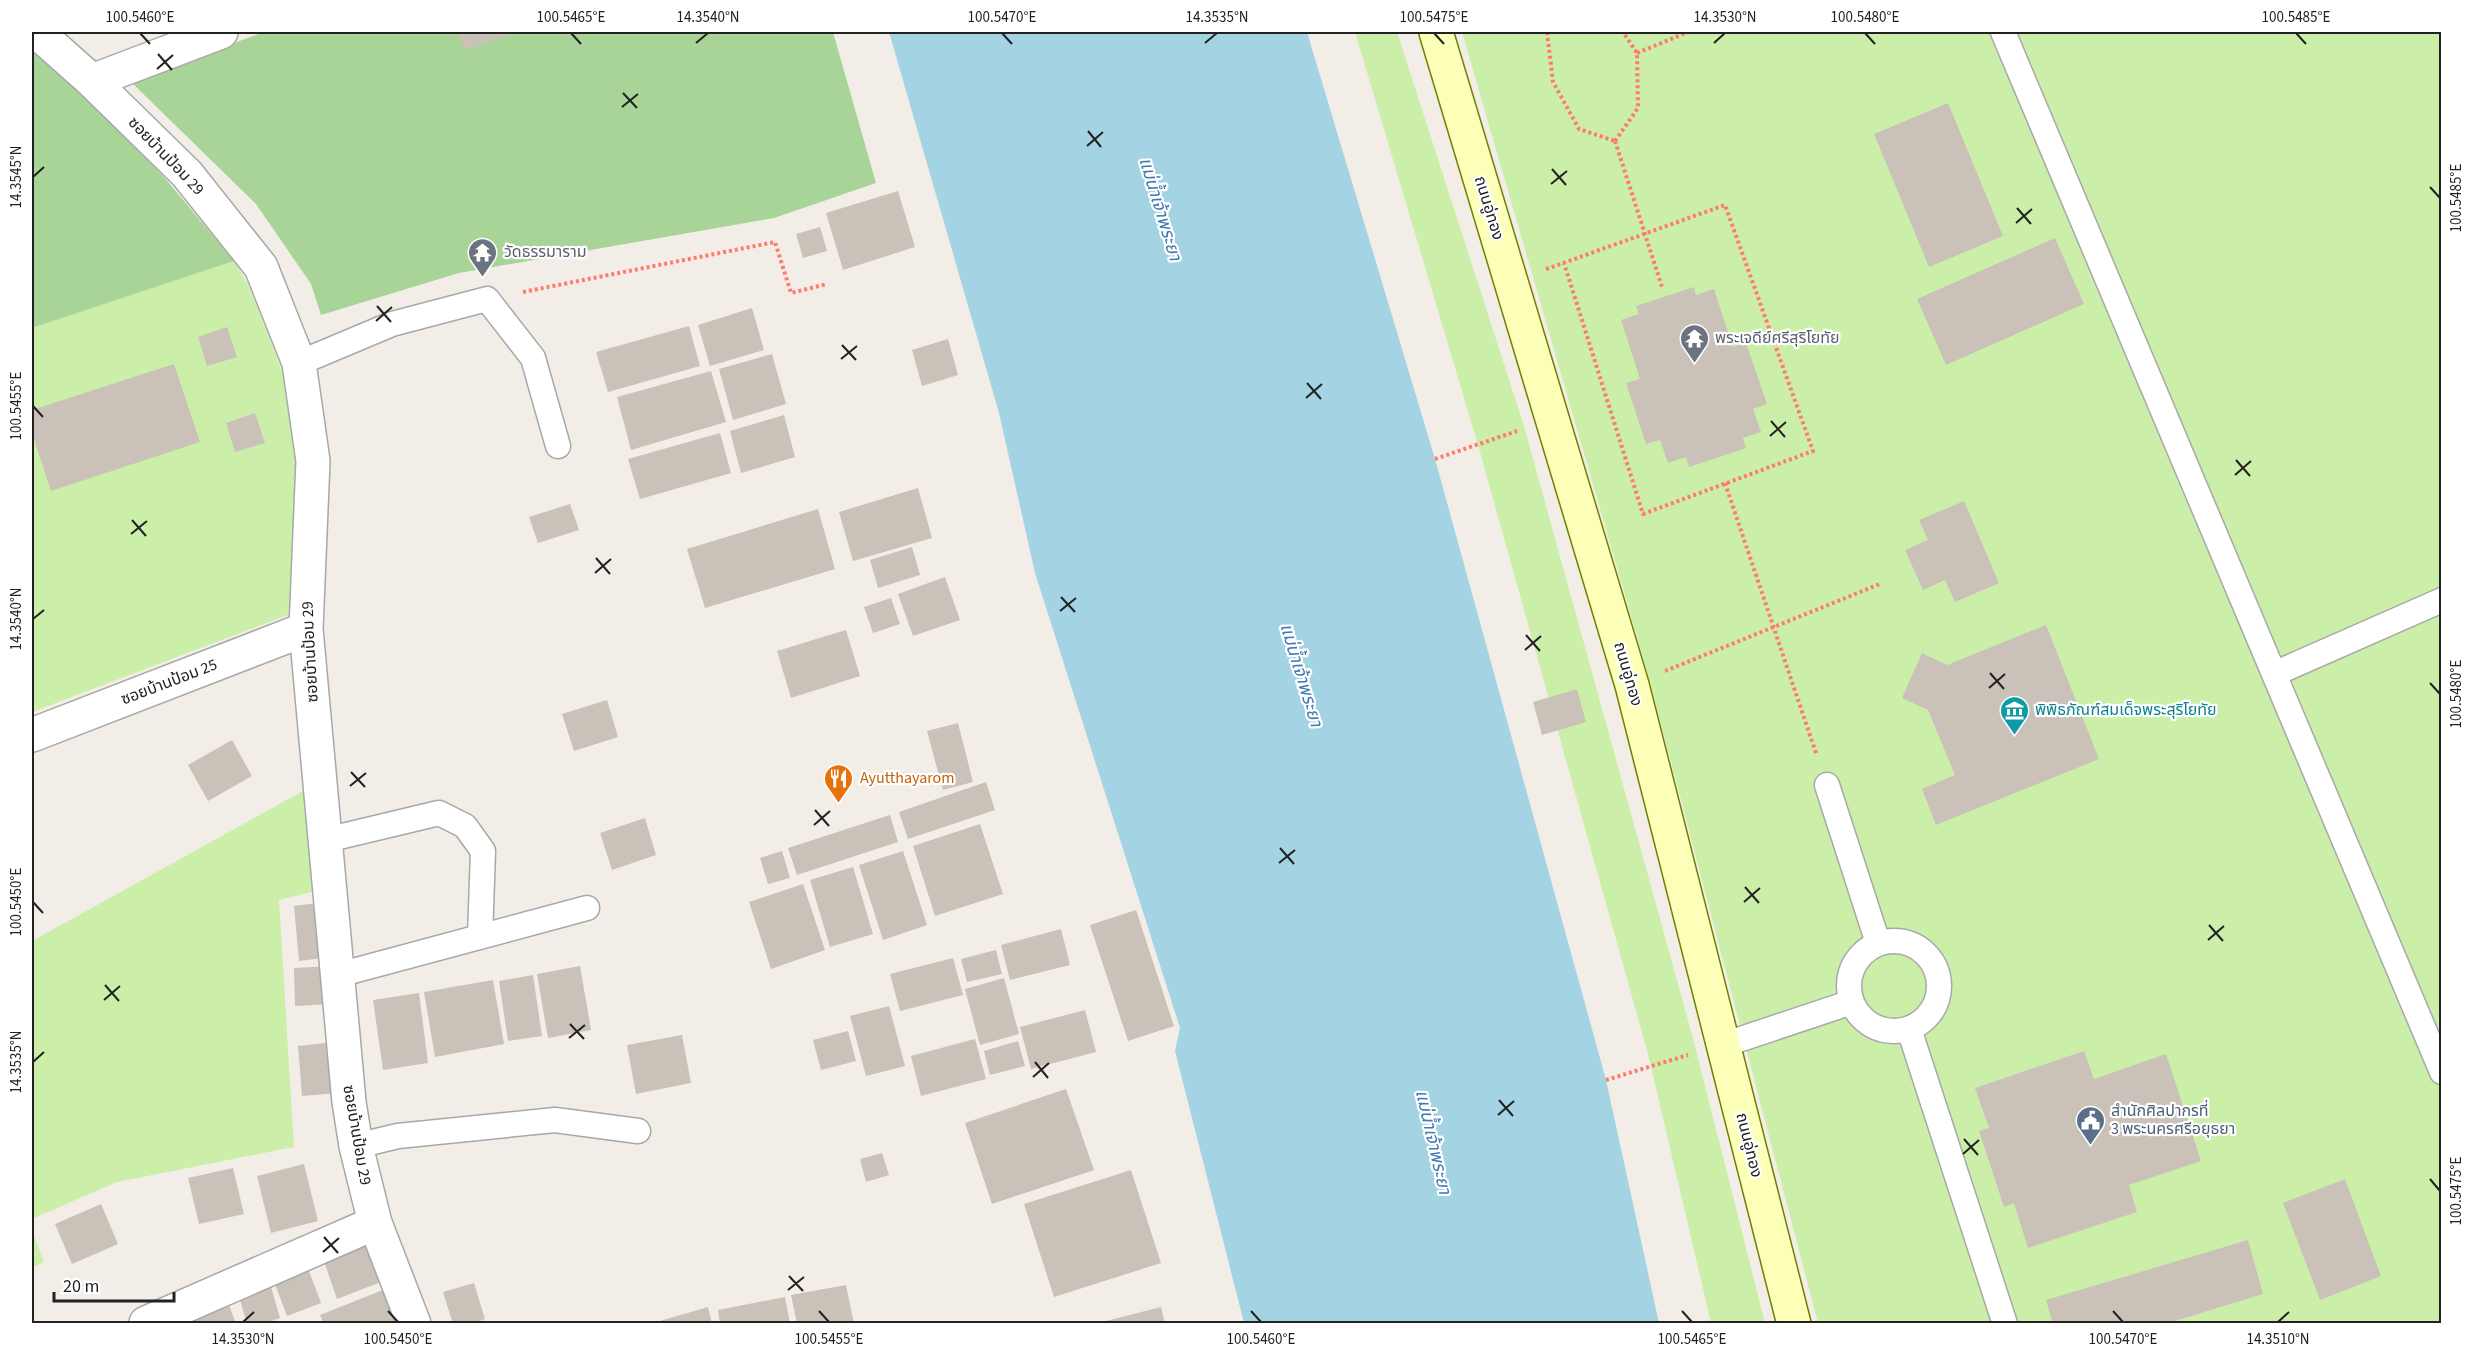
<svg xmlns="http://www.w3.org/2000/svg" width="2473" height="1355" font-family="'Source Sans 3','Noto Sans Thai',sans-serif">
<style>
.grass{fill:#cbefa9}
.forest{fill:#a9d498}
.water{fill:#a4d4e3}
.building{fill:#cac1b9}
.lines{fill:none;stroke-linecap:round;stroke-linejoin:round}
.lane-casing{stroke:#a8a8a8;stroke-width:27}
.street-casing{stroke:#a8a8a8;stroke-width:36}
.secondary-casing{stroke:#717f00;stroke-width:36}
.path{stroke:#ff7b6a;stroke-width:4;stroke-dasharray:3 3;stroke-linecap:butt}
.lane{stroke:#fff;stroke-width:24}
.street{stroke:#fff;stroke-width:33}
.secondary{stroke:#fbffb8;stroke-width:33}
.ticks{fill:none;stroke:#212121;stroke-width:2}
.labels{text-anchor:middle;dominant-baseline:central;stroke-width:4.5;stroke-linejoin:round;paint-order:stroke}
.street-label{font-size:16px;fill:#212121;stroke:#fff}
.worship-label{font-size:16px;fill:#5b616d;stroke:#fff;text-anchor:start}
.culture-label{font-size:16px;fill:#0d838f;stroke:#fff;text-anchor:start}
.food-label{font-size:16px;fill:#c56008;stroke:#fff;text-anchor:start}
.service-label{font-size:16px;fill:#4e5e75;stroke:#fff;text-anchor:start}
.water-label{font-size:18px;font-style:italic;fill:#4179b2;stroke:#fff}
.neatline{fill:none;stroke:#212121;stroke-width:2}
.ticks-label{font-size:15px;text-anchor:middle;fill:#212121}
</style>
<rect width="100%" height="100%" fill="#f2eee7"/>
<path class="grass" d="M1355,32H1397L1524,426L1694,1042L1765,1323H1711L1648,1054L1478,445Z
M1462,32H2441V1323H1818L1649,678Z
M234,261L249,286L283,373L304,464L301,610L32,712V328Z
M310,787L320,890L279,900L294,1147L117,1182L32,1219V941Z
M32,1230L44,1262L32,1268Z"/>
<path class="forest" d="M264,32H833L876,183L774,218L459,273L321,315L311,284L256,204L130,81Z
M32,45L88,97L164,177L234,261L32,328Z"/>
<path class="water" d="M889,32H1307L1435,459L1606,1080L1659,1323H1244L1175,1051L1180,1028L1035,573L999,413Z"/>
<path class="building" d="M458,32H519L465,50Z
M1948,103L2003,236L1929,267L1874,134Z
M898,191L915,247L843,270L826,213Z
M820,227L827,251L803,258L796,234Z
M2055,238L2084,304L1946,365L1917,299Z
M1694,287L1696,295L1714,289L1733,347L1746,343L1767,404L1753,409L1761,432L1743,438L1746,448L1689,467L1686,457L1668,463L1660,440L1646,444L1626,383L1640,379L1621,320L1639,314L1636,306Z
M752,308L764,350L710,366L698,325Z
M689,326L700,366L608,392L596,352Z
M227,327L237,357L207,366L198,337Z
M948,339L958,375L922,386L912,350Z
M772,354L786,404L733,420L719,369Z
M174,364L200,442L51,491L32,433V410Z
M711,371L726,422L631,450L617,397Z
M255,413L265,443L235,452L226,423Z
M784,415L795,457L741,473L730,431Z
M720,433L731,473L640,499L628,459Z
M918,488L932,538L853,561L839,512Z
M1964,501L1999,583L1955,602L1945,580L1923,590L1905,550L1928,540L1919,520Z
M570,504L579,530L538,543L529,517Z
M818,509L835,569L705,608L687,549Z
M912,547L920,575L878,588L870,560Z
M945,577L960,620L913,636L898,594Z
M891,598L900,624L873,633L864,607Z
M2046,625L2099,759L1936,825L1922,789L1955,775L1928,710L1902,698L1922,653L1947,665Z
M846,630L860,676L791,698L777,651Z
M1577,689L1586,722L1542,735L1533,702Z
M607,700L618,737L574,751L562,714Z
M958,723L973,782L943,790L927,731Z
M232,740L252,776L208,801L188,765Z
M986,782L995,810L908,839L899,812Z
M890,815L898,842L797,875L788,848Z
M645,818L656,855L612,870L600,833Z
M980,824L1003,894L935,916L913,846Z
M782,851L790,878L768,884L760,858Z
M903,851L927,925L883,940L859,865Z
M853,867L873,934L830,947L810,880Z
M803,884L825,950L771,969L749,902Z
M325,902L331,957L299,961L294,906Z
M1136,910L1174,1026L1128,1041L1090,925Z
M1061,929L1070,965L1010,980L1001,945Z
M996,950L1002,974L967,982L961,959Z
M953,958L963,995L900,1011L890,974Z
M330,966L331,1004L295,1006L294,968Z
M580,966L591,1030L548,1038L537,974Z
M533,975L542,1036L508,1041L499,981Z
M1004,978L1019,1034L980,1045L965,989Z
M493,980L504,1044L435,1057L424,992Z
M419,993L428,1063L383,1070L373,1000Z
M889,1006L905,1066L866,1076L850,1016Z
M1085,1010L1096,1052L1031,1069L1020,1027Z
M848,1031L856,1061L821,1070L813,1040Z
M682,1035L691,1083L636,1094L627,1045Z
M975,1039L986,1079L921,1096L911,1056Z
M1018,1041L1025,1066L990,1075L984,1051Z
M335,1042L339,1093L302,1096L298,1046Z
M2084,1051L2094,1079L2166,1054L2201,1161L2129,1185L2137,1212L2028,1248L2014,1203L2004,1207L1979,1131L1989,1128L1975,1088Z
M1066,1089L1094,1170L992,1204L965,1123Z
M882,1153L889,1175L866,1182L860,1159Z
M304,1164L318,1221L271,1233L257,1176Z
M233,1168L244,1214L199,1224L188,1178Z
M1131,1170L1161,1263L1054,1297L1024,1204Z
M2345,1179L2381,1276L2320,1300L2283,1203Z
M101,1204L118,1244L72,1264L55,1224Z
M372,1240L386,1280L337,1299L323,1258Z
M2248,1240L2263,1294L2165,1324H2053L2046,1300Z
M306,1263L321,1303L287,1316L272,1276Z
M269,1280L280,1318L263,1324H247L237,1289Z
M474,1283L485,1319L471,1324H453L443,1292Z
M846,1285L854,1324H797L791,1295Z
M388,1288L402,1324H324L320,1315Z
M226,1297L236,1324H194L190,1310Z
M785,1297L790,1324H720L718,1310Z
M708,1307L712,1324H653V1323Z
M1161,1307L1165,1324H1107L1106,1321Z"/>
<g class="lines">
<defs>
<path id="lane" d="M2003,32L2442,1072
M299,363L392,324L487,299L533,358L558,446
M2274,674L2442,600
M1827,785L1878,943
M326,840L439,813L465,826L483,851L480,937
M1849 986a45 45 0 1 1 90 0a45 45 0 1 1-90 0Z
M338,975L587,908
M1909,1029L2005,1324
M1723,1045L1852,1002
M356,1146L398,1136L555,1120L638,1131"/>
<path id="street" d="M37,32L92,81L187,174L261,267L299,363L313,461L306,629L349,1102L356,1146L375,1223L414,1324
M92,81L221,32
M32,735L306,629
M146,1323L375,1223"/>
<path id="secondary" d="M1436,32L1632,685L1794,1324"/>
</defs>
<use href="#lane" class="lane-casing"/>
<use href="#street" class="street-casing"/>
<use href="#secondary" class="secondary-casing"/>
<path class="path" d="M1547,32L1553,82L1579,129L1615,141
M1637,53L1688,32
M1615,141L1662,287
M1615,141L1638,108L1637,53L1623,32
M1546,269C1606,248 1666,226 1725,205L1813,451L1643,514L1564,263
M523,292L775,242L791,293L827,284
M1435,459L1517,431
M1725,483L1817,756
M1665,671L1880,584
M1606,1080L1688,1055"/>
<use href="#lane" class="lane"/>
<use href="#street" class="street"/>
<use href="#secondary" class="secondary"/>
</g>
<path class="ticks" d="M140,33L150,44M571,33L581,44M1002,33L1012,44M1434,33L1444,44M1865,33L1875,44M2296,33L2306,44M696,43L708,33M1205,43L1217,33M1714,43L1725,33M158,54L172,70M157,69L173,55M623,93L637,108M622,107L638,94M1088,131L1101,147M1087,146L1103,132M1552,169L1566,185M33,177L44,167M1551,184L1567,171M2430,187L2440,198M2017,208L2031,224M2016,223L2032,209M377,306L391,322M376,321L392,307M842,345L856,360M841,359L857,346M1307,383L1321,399M1306,398L1322,384M33,406L43,417M1771,421L1785,437M1770,436L1786,422M2236,460L2250,476M2235,475L2251,461M132,520L146,536M131,534L147,521M596,558L610,574M595,573L611,559M1061,597L1075,612M1060,611L1076,598M33,619L44,610M1526,635L1540,651M1525,650L1541,636M1990,673L2004,689M2430,683L2440,694M1989,688L2005,674M351,772L365,787M350,786L366,773M815,810L829,826M814,825L830,811M1280,848L1294,864M1279,863L1295,850M1745,887L1759,903M33,902L43,913M1744,902L1760,888M2209,925L2223,941M2208,940L2224,926M105,985L119,1001M104,1000L120,986M570,1024L584,1039M569,1038L585,1025M33,1062L44,1052M1035,1062L1048,1078M1033,1077L1049,1063M1499,1100L1513,1116M1498,1115L1514,1101M1964,1139L1978,1155M1963,1154L1979,1140M2430,1179L2440,1191M324,1237L338,1253M323,1252L339,1238M789,1276L803,1291M788,1290L804,1277M388,1311L398,1322M819,1311L829,1322M1251,1311L1261,1322M1682,1311L1692,1322M2113,1311L2123,1322M243,1322L254,1312M2278,1322L2289,1312"/>
<defs>
<symbol id="temple-pin" viewBox="-11 -11 22 30"><path d="M0 17L-7.5 6A9.5 9.5 0 1 1 7.5 6Z" fill="#6b7280" stroke="#fff"/><path d="M0-6L5-2H3V0L6.5 2.5H4V6H1.5V3h-3V6H-4V2.5H-6.5L-3 0V-2H-5Z" fill="#fff"/></symbol>
<symbol id="museum-pin" viewBox="-11 -11 22 30"><path d="M0 17L-7.5 6A9.5 9.5 0 1 1 7.5 6Z" fill="#0f9aa8" stroke="#fff"/><path d="M0-6L6-3V-2H-6V-3ZM-5-1h2V3h-2ZM-1-1h2V3h-2ZM3-1h2V3H3ZM-6 4H6V6H-6Z" fill="#fff"/></symbol>
<symbol id="restaurant-pin" viewBox="-11 -11 22 30"><path d="M0 17L-7.5 6A9.5 9.5 0 1 1 7.5 6Z" fill="#e8710a" stroke="#fff"/><path d="M-5-6h1v4h1v-4h1v4h1v-4h1v5L-1.5 .5V6h-2V.5L-5-1ZM5-6V6H3V1.5H1.5Q1.5-4 5-6Z" fill="#fff"/></symbol>
<symbol id="civic-pin" viewBox="-11 -11 22 30"><path d="M0 17L-7.5 6A9.5 9.5 0 1 1 7.5 6Z" fill="#5c6f8a" stroke="#fff"/><path d="M-.6-6.5H3V-4.5H.6V-3L4-1V1h2V6H-6V1h2V-1L-.6-3ZM-1.2 2.5V6h2.4V2.5Z" fill="#fff"/></symbol>
</defs>
<g fill-rule="evenodd">
<use href="#temple-pin" x="466" y="236" width="33" height="45"/>
<use href="#temple-pin" x="1678" y="322" width="33" height="45"/>
<use href="#museum-pin" x="1998" y="694" width="33" height="45"/>
<use href="#restaurant-pin" x="822" y="762" width="33" height="45"/>
<use href="#civic-pin" x="2074" y="1104" width="33" height="45"/>
</g>
<g class="labels">
<g class="street-label">
<text transform="translate(166 156) rotate(46)">ซอยบ้านป้อม 29</text>
<text transform="translate(1489 208) rotate(73)">ถนนอู่ทอง</text>
<text transform="translate(310 652) rotate(-93)">ซอยบ้านป้อม 29</text>
<text transform="translate(1628 674) rotate(74)">ถนนอู่ทอง</text>
<text transform="translate(169 682) rotate(-21)">ซอยบ้านป้อม 25</text>
<text transform="translate(357 1135) rotate(80)">ซอยบ้านป้อม 29</text>
<text transform="translate(1749 1145) rotate(76)">ถนนอู่ทอง</text>
</g>
<g class="worship-label">
<text x="504" y="252">วัดธรรมาราม</text>
<text x="1715" y="338">พระเจดีย์ศรีสุริโยทัย</text>
</g>
<g class="culture-label">
<text x="2035" y="710">พิพิธภัณฑ์สมเด็จพระสุริโยทัย</text>
</g>
<g class="food-label">
<text x="860" y="778">Ayutthayarom</text>
</g>
<g class="service-label">
<text x="2111" y="1111">สำนักศิลปากรที่<tspan x="2111" dy="18">3 พระนครศรีอยุธยา</tspan></text>
</g>
<g class="water-label">
<text transform="translate(1160 209) rotate(73)">แม่น้ำเจ้าพระยา</text>
<text transform="translate(1301 675) rotate(73)">แม่น้ำเจ้าพระยา</text>
<text transform="translate(1433 1142) rotate(77)">แม่น้ำเจ้าพระยา</text>
</g>
</g>
<rect width="2473" height="1355" fill="none" stroke="#ffffff" stroke-width="66"/>
<path d="M54 1292v9h120v-9" fill="none" stroke="#212121" stroke-width="3"/>
<text x="63" y="1292" font-size="18" fill="#212121" stroke="#ffffff" stroke-width="4.5" paint-order="stroke">20 m</text>
<rect x="33" y="33" width="2407" height="1289" class="neatline"/>
<g class="ticks-label">
<text x="140" y="22">100.5460°E</text>
<text x="571" y="22">100.5465°E</text>
<text x="708" y="22">14.3540°N</text>
<text x="1002" y="22">100.5470°E</text>
<text x="1217" y="22">14.3535°N</text>
<text x="1434" y="22">100.5475°E</text>
<text x="1725" y="22">14.3530°N</text>
<text x="1865" y="22">100.5480°E</text>
<text x="2296" y="22">100.5485°E</text>
<text transform="translate(16 177) rotate(-90)" y="5">14.3545°N</text>
<text transform="translate(2456 198) rotate(-90)" y="5">100.5485°E</text>
<text transform="translate(16 406) rotate(-90)" y="5">100.5455°E</text>
<text transform="translate(16 619) rotate(-90)" y="5">14.3540°N</text>
<text transform="translate(2456 694) rotate(-90)" y="5">100.5480°E</text>
<text transform="translate(16 902) rotate(-90)" y="5">100.5450°E</text>
<text transform="translate(16 1062) rotate(-90)" y="5">14.3535°N</text>
<text transform="translate(2456 1191) rotate(-90)" y="5">100.5475°E</text>
<text x="243" y="1344">14.3530°N</text>
<text x="398" y="1344">100.5450°E</text>
<text x="829" y="1344">100.5455°E</text>
<text x="1261" y="1344">100.5460°E</text>
<text x="1692" y="1344">100.5465°E</text>
<text x="2123" y="1344">100.5470°E</text>
<text x="2278" y="1344">14.3510°N</text>
</g>
</svg>
